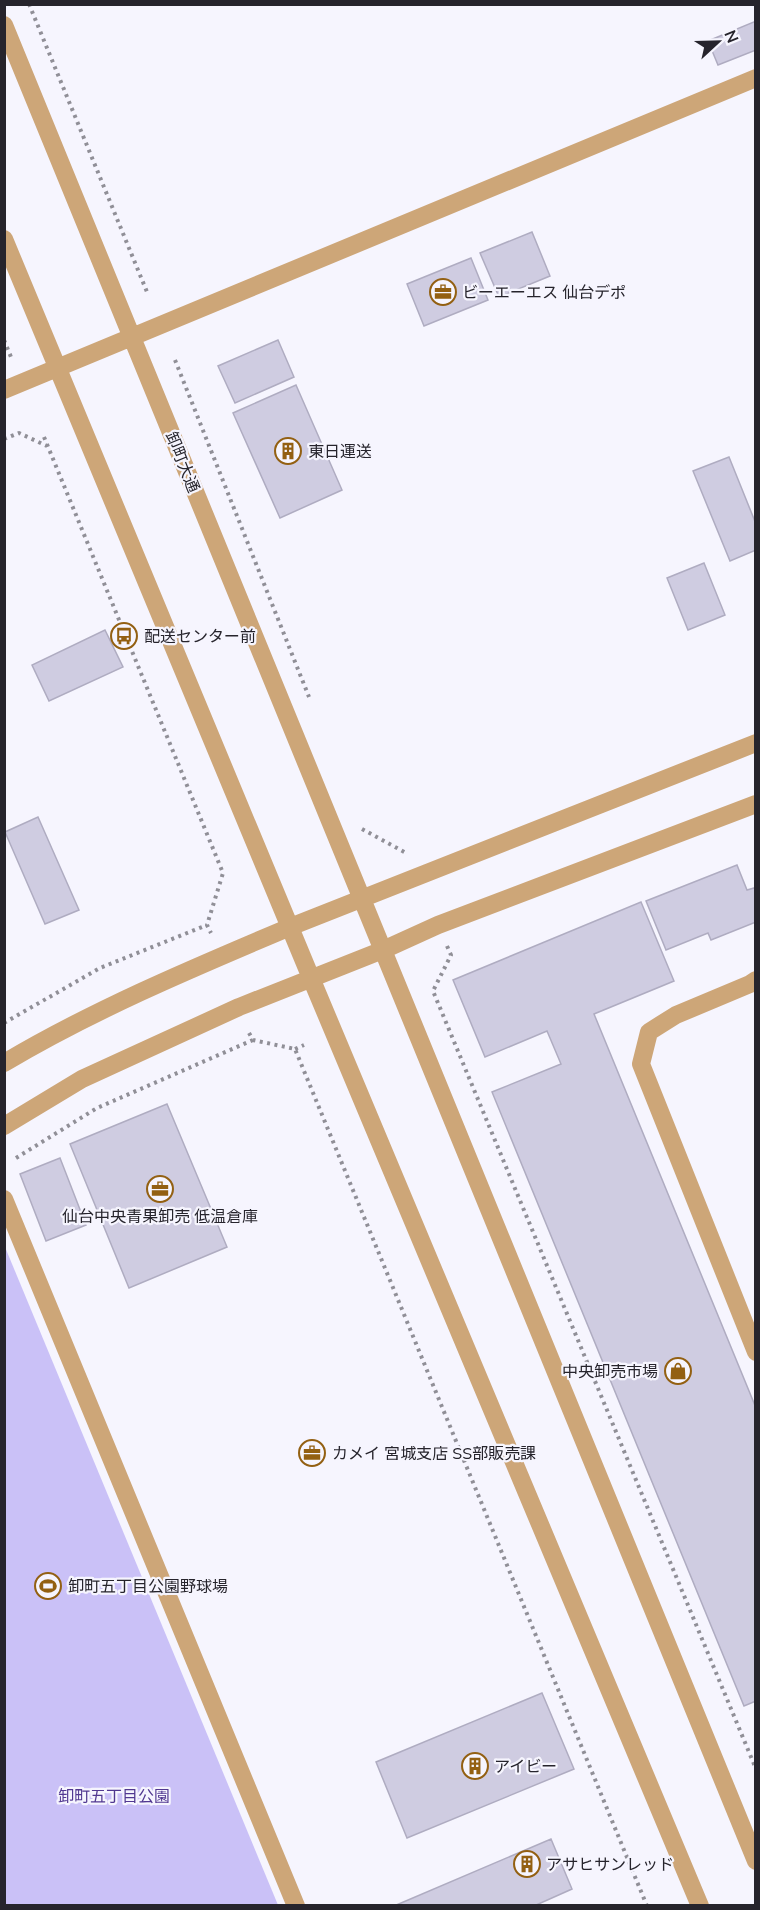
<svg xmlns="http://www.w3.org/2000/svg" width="760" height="1910" font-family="Mulish,'Noto Sans JP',sans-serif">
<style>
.green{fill:#cac1f7}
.building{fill:#cfcce1;stroke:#afacc1;stroke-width:1.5}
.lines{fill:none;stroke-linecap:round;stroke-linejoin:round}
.path{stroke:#908f97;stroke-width:4;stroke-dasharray:3 4.5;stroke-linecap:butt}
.minor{stroke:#cda678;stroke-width:18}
.labels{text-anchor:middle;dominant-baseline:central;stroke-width:4.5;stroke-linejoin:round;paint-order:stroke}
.poi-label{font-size:16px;fill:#26242c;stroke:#f6f5fe;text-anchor:start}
.street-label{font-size:16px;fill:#26242c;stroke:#f6f5fe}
.park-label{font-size:16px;fill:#513891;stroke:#f6f5fe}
</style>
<rect width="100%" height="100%" fill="#f6f5fe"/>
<path class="green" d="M4,1247H5L278,1905H5Z"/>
<path class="building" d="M756,21V50L718,65L708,41Z
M532,232L550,276L499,297L480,253Z
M471,258L488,300L424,326L407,284Z
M278,340L294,377L235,403L218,366Z
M296,385L342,490L280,518L233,413Z
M729,457L756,524V550L730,561L693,471Z
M704,563L725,615L688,630L667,578Z
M105,630L123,667L49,701L32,665Z
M38,817L79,910L45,924L5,832Z
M737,865L747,890L754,888L756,892V922L711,940L708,933L666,950L646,901Z
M641,902L674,981L594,1014L756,1408V1701L744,1706L492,1092L561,1064L547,1031L485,1057L453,980Z
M167,1104L227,1247L129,1288L70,1144Z
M60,1158L86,1225L46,1241L20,1174Z
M542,1693L574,1769L407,1838L376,1762Z
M551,1839L572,1889L534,1906H394Z"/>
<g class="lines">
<path class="path" d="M29,4L147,292
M4,340L11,357
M175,360L309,697
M44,437L223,873L207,925L211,933
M4,439L19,433L47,446
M362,829L408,854
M447,946L451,955L433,991L756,1769
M4,1023L100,968L207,925
M249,1033L253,1040L295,1049L647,1906
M295,1049L304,1045
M16,1158L97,1108L253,1040"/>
<path class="minor" d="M4,25L756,1861
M4,239L311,978L700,1906
M4,390L756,78
M756,980L750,984L676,1015L649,1032L641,1064L756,1352
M4,1063C95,1009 193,968 290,927L756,743
M4,1126L82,1079L239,1007L383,950L438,925L756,804
M4,1199L296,1906"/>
</g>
<defs>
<symbol id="office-ring" viewBox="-11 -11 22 22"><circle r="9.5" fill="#f6f5fe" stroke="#936012" stroke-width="1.5"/><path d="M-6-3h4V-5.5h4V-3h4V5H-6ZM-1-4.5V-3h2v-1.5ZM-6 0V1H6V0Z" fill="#936012"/></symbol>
<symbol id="building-ring" viewBox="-11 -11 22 22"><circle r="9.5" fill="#f6f5fe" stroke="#936012" stroke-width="1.5"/><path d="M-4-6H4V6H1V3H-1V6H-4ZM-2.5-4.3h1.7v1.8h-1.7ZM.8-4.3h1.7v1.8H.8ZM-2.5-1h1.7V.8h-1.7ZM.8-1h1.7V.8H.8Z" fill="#936012"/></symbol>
<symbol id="bus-ring" viewBox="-11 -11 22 22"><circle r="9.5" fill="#f6f5fe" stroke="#936012" stroke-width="1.5"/><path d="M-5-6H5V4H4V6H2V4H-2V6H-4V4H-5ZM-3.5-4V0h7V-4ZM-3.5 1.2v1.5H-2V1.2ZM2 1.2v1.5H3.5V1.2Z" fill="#936012"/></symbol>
<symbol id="shop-ring" viewBox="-11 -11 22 22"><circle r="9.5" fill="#f6f5fe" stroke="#936012" stroke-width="1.5"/><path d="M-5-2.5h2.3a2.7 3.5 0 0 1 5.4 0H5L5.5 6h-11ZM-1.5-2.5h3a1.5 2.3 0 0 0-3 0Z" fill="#936012"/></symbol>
<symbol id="stadium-ring" viewBox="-11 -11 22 22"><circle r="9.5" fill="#f6f5fe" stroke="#936012" stroke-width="1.5"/><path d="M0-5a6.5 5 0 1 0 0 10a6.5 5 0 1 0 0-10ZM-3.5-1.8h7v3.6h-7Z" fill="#936012"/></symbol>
</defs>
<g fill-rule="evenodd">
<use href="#office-ring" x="428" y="277" width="30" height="30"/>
<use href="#building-ring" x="273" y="436" width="30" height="30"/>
<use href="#bus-ring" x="109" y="621" width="30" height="30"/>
<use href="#office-ring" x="145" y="1174" width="30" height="30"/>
<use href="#shop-ring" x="663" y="1356" width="30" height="30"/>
<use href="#office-ring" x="297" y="1438" width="30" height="30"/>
<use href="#stadium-ring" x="33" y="1571" width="30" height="30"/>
<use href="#building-ring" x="460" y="1751" width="30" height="30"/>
<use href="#building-ring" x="512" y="1849" width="30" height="30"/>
</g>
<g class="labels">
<g class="poi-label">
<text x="462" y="292">ビーエーエス 仙台デポ</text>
<text x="308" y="451">東日運送</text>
<text x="144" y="636">配送センター前</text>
<text x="160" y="1216" text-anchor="middle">仙台中央青果卸売 低温倉庫</text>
<text x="658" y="1371" text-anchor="end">中央卸売市場</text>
<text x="332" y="1453">カメイ 宮城支店 SS部販売課</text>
<text x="68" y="1586">卸町五丁目公園野球場</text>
<text x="494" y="1766">アイビー</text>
<text x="546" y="1864">アサヒサンレッド</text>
</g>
<g class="street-label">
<text transform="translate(183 462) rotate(68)">卸町大通</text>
</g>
<g class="park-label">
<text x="114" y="1796">卸町五丁目公園</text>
</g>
</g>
<rect width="760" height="1910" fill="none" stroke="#26242c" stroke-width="12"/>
<g transform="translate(718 42) rotate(68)" stroke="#f6f5fe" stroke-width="4.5" paint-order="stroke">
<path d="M0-4.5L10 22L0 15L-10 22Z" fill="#26242c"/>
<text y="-9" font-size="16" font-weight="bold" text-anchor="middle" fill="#26242c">N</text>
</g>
</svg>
